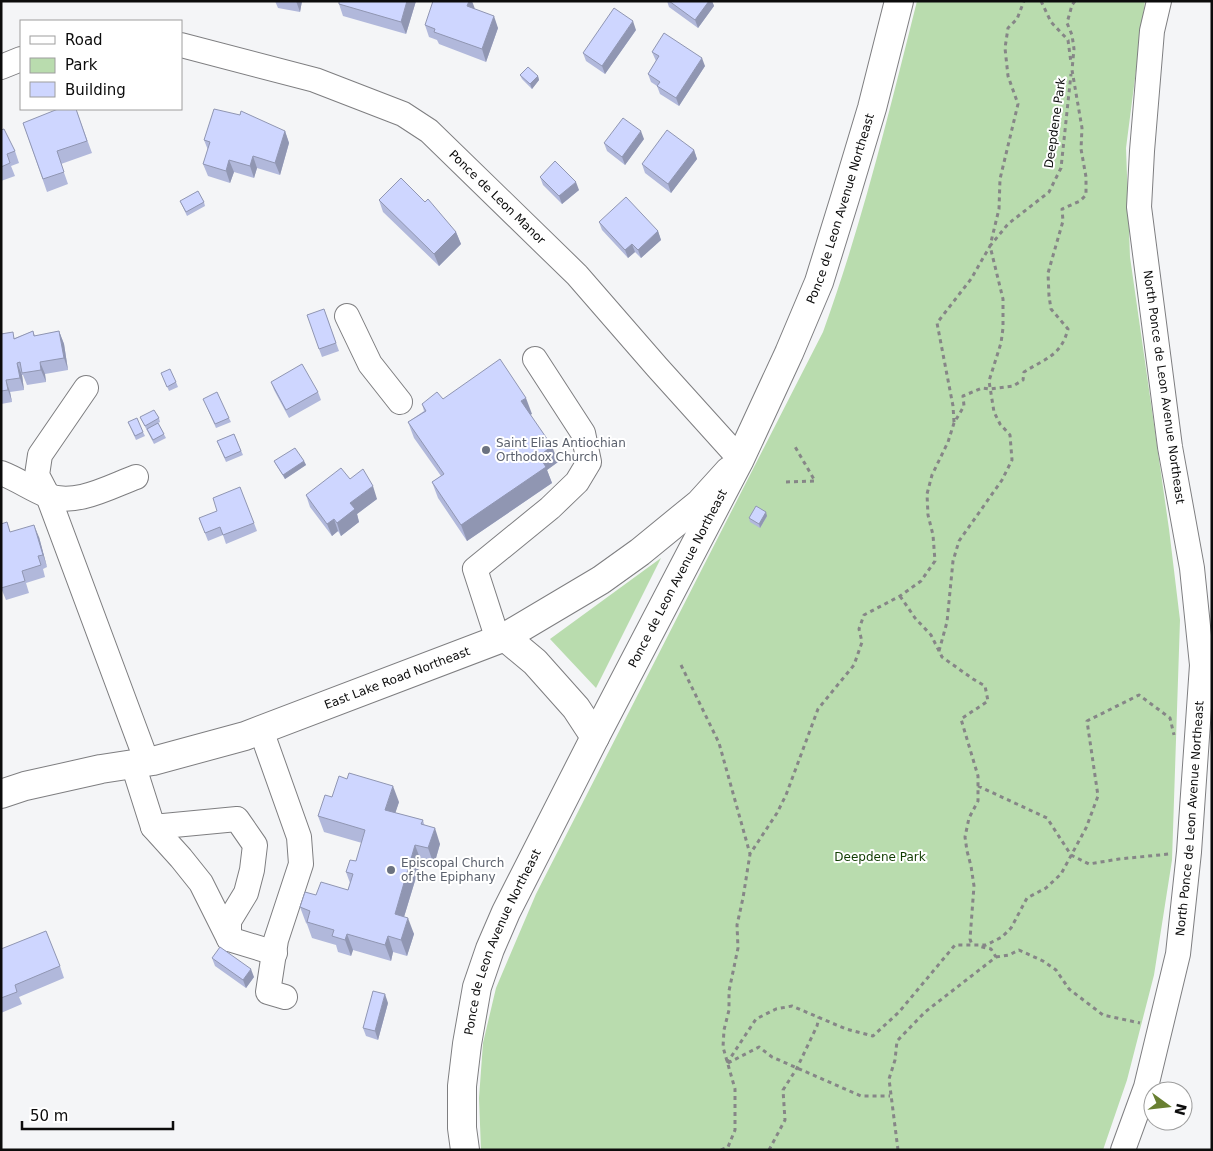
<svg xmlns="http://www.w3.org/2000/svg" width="1213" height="1151" font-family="'DejaVu Sans',sans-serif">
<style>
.green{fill:#b9dcae}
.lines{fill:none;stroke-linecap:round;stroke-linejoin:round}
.minor-casing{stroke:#7e7e80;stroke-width:26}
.major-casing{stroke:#7e7e80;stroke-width:30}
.highway-casing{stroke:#7e7e80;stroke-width:30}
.path{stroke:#868687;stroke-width:3;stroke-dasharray:4 4;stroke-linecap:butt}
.minor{stroke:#fff;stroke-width:24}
.major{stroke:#fff;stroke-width:28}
.highway{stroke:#fff;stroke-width:28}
.wall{fill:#b1b8db}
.shaded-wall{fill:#9096b2}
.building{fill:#ced6ff;stroke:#9096b2}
.worship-dot{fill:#6b7280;stroke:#fff;stroke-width:2}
.labels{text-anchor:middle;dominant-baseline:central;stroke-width:4;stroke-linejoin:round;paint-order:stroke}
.street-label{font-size:12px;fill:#0c0c0c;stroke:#fff}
.worship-label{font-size:12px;fill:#5b616d;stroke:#fff;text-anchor:start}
.park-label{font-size:12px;fill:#103c00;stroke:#fff}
</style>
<rect width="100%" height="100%" fill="#f4f5f7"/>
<path class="green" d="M917,1H1145L1126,148L1130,257L1169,529L1180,620L1172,860L1154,975L1127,1080L1103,1150H481L479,1098L483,1043L496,988L536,894L823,332C862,224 889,113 917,1Z
M661,558L596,688L550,639Z"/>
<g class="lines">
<defs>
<g id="minor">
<path id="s1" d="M181,45L315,80L403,114L429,131L577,275L657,367L740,459"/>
<path d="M1,67L21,59"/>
<path d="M347,316L370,364L400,402"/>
<path d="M86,388L40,455L37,475L48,496L147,762"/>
<path d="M1,473C17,479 31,489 46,495C75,507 109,487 136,477"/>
<path d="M498,640L475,569L550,508L577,482L589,462L583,433L535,359"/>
<path d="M261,730L299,837L301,864L276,940L268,992L285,997"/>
<path d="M133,764L153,827L237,819L255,845L252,870L246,893L229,921V939L275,953"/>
<path d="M153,827L181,858L201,883L229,939"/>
<path id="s2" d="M1123,1150L1146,1087L1178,954L1189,852L1202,665L1192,568L1170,447L1139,207L1142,151L1152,31L1159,1"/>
</g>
<g id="major">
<path id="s3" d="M1,794L25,786L101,769L153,761L245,736L505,637L601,580L640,552L700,503L729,471"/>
</g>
<g id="highway">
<path d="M505,637L535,662L576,708L595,737"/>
<path id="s4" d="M465,1150L462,1128V1086L467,1044L477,987L490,949L506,912L595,737L740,459L789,353L819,282L845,198L872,108L899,1"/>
</g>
</defs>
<use href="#minor" class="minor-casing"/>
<use href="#major" class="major-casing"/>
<use href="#highway" class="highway-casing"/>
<path class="path" d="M1041,1L1051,22L1068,40L1071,63
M954,422L953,406L937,323L971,279L990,246L999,209L1000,179L1018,104L1008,76L1005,48L1008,28L1017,19L1024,1
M786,482L815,481L794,445
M900,596L915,618L931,635L942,657L973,679L985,686L988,701L961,719L978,776V801L969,818L965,837L967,851L971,866L974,886L970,939L972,945
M939,651L947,622L953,561L959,541L1002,480L1012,460L1010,435L1000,424L994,412L989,381L1001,343L1003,328V299L990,246L1008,224L1049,192L1061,168L1071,74
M681,665L719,743L750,854
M978,786L1047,818L1071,855L1089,864L1119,859L1169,854
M996,957L1009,955L1019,950L1043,961L1056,970L1069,989L1103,1015L1140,1023
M727,1063L756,1019L776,1009L792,1006L846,1029L873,1036L899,1012L955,945H986L1002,937L1011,928L1027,898L1046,888L1061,874L1086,828L1098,796L1087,721L1139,695L1170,718L1174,735
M728,1063L759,1047L772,1057L861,1096H890
M721,1150L728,1147L735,1130V1089L723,1047L724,1030L729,1010V991L738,948L737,925L743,898L750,854L777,813L786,795L818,709L854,665L862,642L859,629L864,615L900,596L921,581L935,561L933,535L928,515L927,494L932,475L948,442L954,423L964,406L963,396L982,388L990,389L1013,386L1023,380L1024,372C1046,358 1061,356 1068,329L1051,309L1049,296L1048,273L1063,221L1062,209L1080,201L1086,195V177L1081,149L1082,128L1072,70L1074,49L1072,35L1067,23L1072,5L1075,1
M769,1150L785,1120L783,1090L797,1068L817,1026L819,1017
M898,1150L889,1079L895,1060L897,1041L925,1012L996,957L991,949L978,946"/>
<use href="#minor" class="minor"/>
<use href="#major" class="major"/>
<use href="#highway" class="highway"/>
</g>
<path class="wall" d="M275,1H302L300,12L278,8Z
M416,1L406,34L343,16L339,4Z
M667,1H712L714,6L698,28L669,7Z
M475,9L498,28L486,62L439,44L437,40L429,37L425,25Z
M636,30L605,74L586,61L583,53Z
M652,52L705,66L679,106L660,94L657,86L651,82L648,74L656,61Z
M520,75L538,76L539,80L532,89L522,79Z
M76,109L92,153L61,164L68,184L47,192L23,123Z
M1,130L15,151L19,163L11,166L15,176L1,181Z
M285,131L289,143L280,175L257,168L254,178L234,172L230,183L208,176L203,164L208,150L204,140Z
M644,139L625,165L607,151L604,143Z
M694,150L697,159L671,193L645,173L642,164Z
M540,177L579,190L562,204L543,185Z
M379,200L456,232L461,244L439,266L383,212Z
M180,201L204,202L205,206L187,216Z
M599,222L658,231L661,240L641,258L635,252L628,258L602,230Z
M324,309L339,351L322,357L319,349Z
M33,331L35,336L59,331L64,344L68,370L45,374L46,382L27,385L23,375H22L24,390L10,392L12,402L1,404V334L15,338Z
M163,377L176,382L178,387L169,391Z
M271,382L318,392L321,400L289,418L274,390Z
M443,399L532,414H530L558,462L547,470L552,483L467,541L438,498L432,482L441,476L414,438L408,422L424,411L422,404Z
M205,403L229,418L231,422L216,428Z
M140,417L159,418L160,422L158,423L166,438L154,444Z
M128,422L143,432L145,436L136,440Z
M234,434L243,455L226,462L217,441Z
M274,461H304L306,465L285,479L276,465Z
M350,479L377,499L357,514L359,522L341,536L338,531L332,536L310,507L306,495Z
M767,516L760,528L750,522L749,518Z
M199,518L254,523L257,531L226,544L223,535L208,541Z
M7,522L10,532L39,537L47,567L43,569L45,577L26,583L29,593L6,600L1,588Z
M399,802L395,813L423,820L424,824L440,844L434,865L421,861L404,917L414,934L407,956L393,952L391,961L353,950L351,956L338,952L336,945L312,938L307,924L306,923L300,907L316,895L348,890L350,883L346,872L356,861L362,843L324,832L318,816Z
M1,949L60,966L64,978L19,997L22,1004L1,1013Z
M212,958L254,977L246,988L215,966Z
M388,1003L378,1040L366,1036L363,1028Z"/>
<path class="shaded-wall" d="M296,1H302L300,12Z
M407,1H416L406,34L401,22Z
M469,1H472L475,9L472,19L467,6Z
M708,1H712L714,6L698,28L695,20Z
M494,16L498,28L486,62L482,49Z
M633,21L636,30L605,74L602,66Z
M702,58L705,66L679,106L676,98Z
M538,76L539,80L532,89L530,84Z
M285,131L289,143L280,175L275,163Z
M641,131L644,139L625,165L622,157Z
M694,150L697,159L671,193L668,184Z
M253,156L257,168L254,178L250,166Z
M229,160L234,172L230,183L226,171Z
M576,182L579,190L562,204L559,196Z
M658,231L661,240L641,258L638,250Z
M456,232L461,244L439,266L434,254Z
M632,244L635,252L628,258L625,250Z
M59,331L64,344L68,370L64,358Z
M40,362L45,374L46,382L41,370Z
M17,363L22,375L24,390L20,378Z
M6,380L10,392L12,402L8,390Z
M526,398L532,414L527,417L521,401Z
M552,446L558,462L547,470L552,483L467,541L461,525L539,456Z
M304,461L306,465L285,479L283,475Z
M373,486L377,499L357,514L359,522L341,536L337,523L350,503Z
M766,512L767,516L760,528L759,524Z
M334,519L338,531L332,536L327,524Z
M34,525L39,537L47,567L43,555Z
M393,786L399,802L391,826L385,810Z
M435,828L440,844L434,865L428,848Z
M415,845L421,861L400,930L395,914Z
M408,918L414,934L407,956L401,940Z
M347,934L353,950L351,956L345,940Z
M388,936L393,952L391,961L385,945Z
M251,969L254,977L246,988L243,980Z
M385,994L388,1003L378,1040L375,1031Z"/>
<path class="building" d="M339,1H407L401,22L339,4Z
M433,1H469L467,6L494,16L482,49L434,32L435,29L425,25Z
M669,1H709L695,20Z
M614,8L633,21L602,66L583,53Z
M664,33L702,58L676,98L657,86L660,82L648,74L659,56L652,52Z
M528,67L538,76L530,84L520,75Z
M58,109H76L87,141L57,151L64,172L43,179L23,123Z
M214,109L240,115L241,111L285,131L275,163L253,156L250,166L229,160L226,171L203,164L210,142L204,140Z
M623,118L641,131L622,157L604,143Z
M4,129L15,151L7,154L10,163L1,167V130Z
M667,130L694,150L668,184L642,164Z
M555,161L576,182L559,196L540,177Z
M401,178L425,202L428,199L456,232L434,254L379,200Z
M198,191L204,202L186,212L180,201Z
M626,197L658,231L638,250L632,244L625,250L599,222Z
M324,309L336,343L319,349L307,315Z
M33,331L34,336L59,331L64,358L40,362L41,370L22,373L20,362L17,363L20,378L6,380L8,390L1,391V334L13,332L14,339Z
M500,359L526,398L521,401L552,446L539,456L546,467L461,525L432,482L444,474L408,422L426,411L422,404L437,392L443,399Z
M302,364L318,392L286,410L271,382Z
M170,369L176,382L167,387L161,373Z
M217,392L229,418L215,424L203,399Z
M154,410L159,418L145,426L140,417Z
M137,418L143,432L135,436L128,422Z
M158,423L164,434L153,440L147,429Z
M234,434L241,451L225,458L217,441Z
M295,448L304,461L283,475L274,461Z
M341,468L350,479L363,469L373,486L350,503L355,509L337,523L334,519L327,524L306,495Z
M240,487L254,523L223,535L220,527L205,533L199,518L217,511L213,498Z
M756,506L766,512L759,524L749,518Z
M7,522L10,532L34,525L43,555L38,556L41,565L22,571L25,581L1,588V524Z
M349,773L393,786L385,810L423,820L421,824L435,828L428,848L415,845L395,914L408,918L401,940L388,936L385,945L347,934L345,940L332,936L334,930L307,922L310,911L300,907L305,892L316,895L321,882L348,890L353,874L346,872L350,860L356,861L365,830L318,816L325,795L332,797L339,776L347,779Z
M46,931L60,966L15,985L17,992L1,998V949Z
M220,947L251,969L243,980L212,958Z
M373,991L385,994L375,1031L363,1028Z"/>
<g class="worship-dot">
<circle cx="486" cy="450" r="5"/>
<circle cx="391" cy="870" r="5"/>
</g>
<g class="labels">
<g class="street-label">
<text transform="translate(1055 123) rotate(-82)">Deepdene Park</text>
<text stroke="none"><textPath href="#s1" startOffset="359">Ponce de Leon Manor</textPath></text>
<text stroke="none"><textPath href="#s4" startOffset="1025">Ponce de Leon Avenue Northeast</textPath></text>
<text transform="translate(1164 387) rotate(82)">North Ponce de Leon Avenue Northeast</text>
<text stroke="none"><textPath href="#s4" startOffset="620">Ponce de Leon Avenue Northeast</textPath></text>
<text stroke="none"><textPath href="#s3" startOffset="414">East Lake Road Northeast</textPath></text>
<text stroke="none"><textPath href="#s2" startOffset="340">North Ponce de Leon Avenue Northeast</textPath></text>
<text stroke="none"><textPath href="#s4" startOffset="215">Ponce de Leon Avenue Northeast</textPath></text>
</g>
<g class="worship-label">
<text x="496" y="443">Saint Elias Antiochian<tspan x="496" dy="14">Orthodox Church</tspan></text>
<text x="401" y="863">Episcopal Church<tspan x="401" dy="14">of the Epiphany</tspan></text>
</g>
<g class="park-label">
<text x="880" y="857">Deepdene Park</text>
</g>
</g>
<rect width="1213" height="1151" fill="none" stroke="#0c0c0c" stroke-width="5"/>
<rect x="20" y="20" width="162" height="90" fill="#ffffff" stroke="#9e9e9e"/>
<rect x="30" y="36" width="25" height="8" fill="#ffffff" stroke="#9e9e9e"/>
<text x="65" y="45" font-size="15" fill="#0c0c0c">Road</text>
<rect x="30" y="58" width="25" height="15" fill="#b9dcae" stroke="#9e9e9e"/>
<text x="65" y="70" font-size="15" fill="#0c0c0c">Park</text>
<rect x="30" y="82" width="25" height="15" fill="#ced6ff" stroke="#9e9e9e"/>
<text x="65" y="95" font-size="15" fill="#0c0c0c">Building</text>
<g transform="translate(1168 1106) rotate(105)"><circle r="24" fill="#ffffff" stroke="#9e9e9e"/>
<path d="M0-4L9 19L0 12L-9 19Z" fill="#687f31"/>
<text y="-8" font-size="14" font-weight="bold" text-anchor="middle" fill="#0c0c0c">N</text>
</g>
<path d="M22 1121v8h151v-8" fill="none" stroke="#0c0c0c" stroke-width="2.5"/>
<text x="30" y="1121" font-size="15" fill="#0c0c0c" stroke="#ffffff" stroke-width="4" paint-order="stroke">50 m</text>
</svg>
